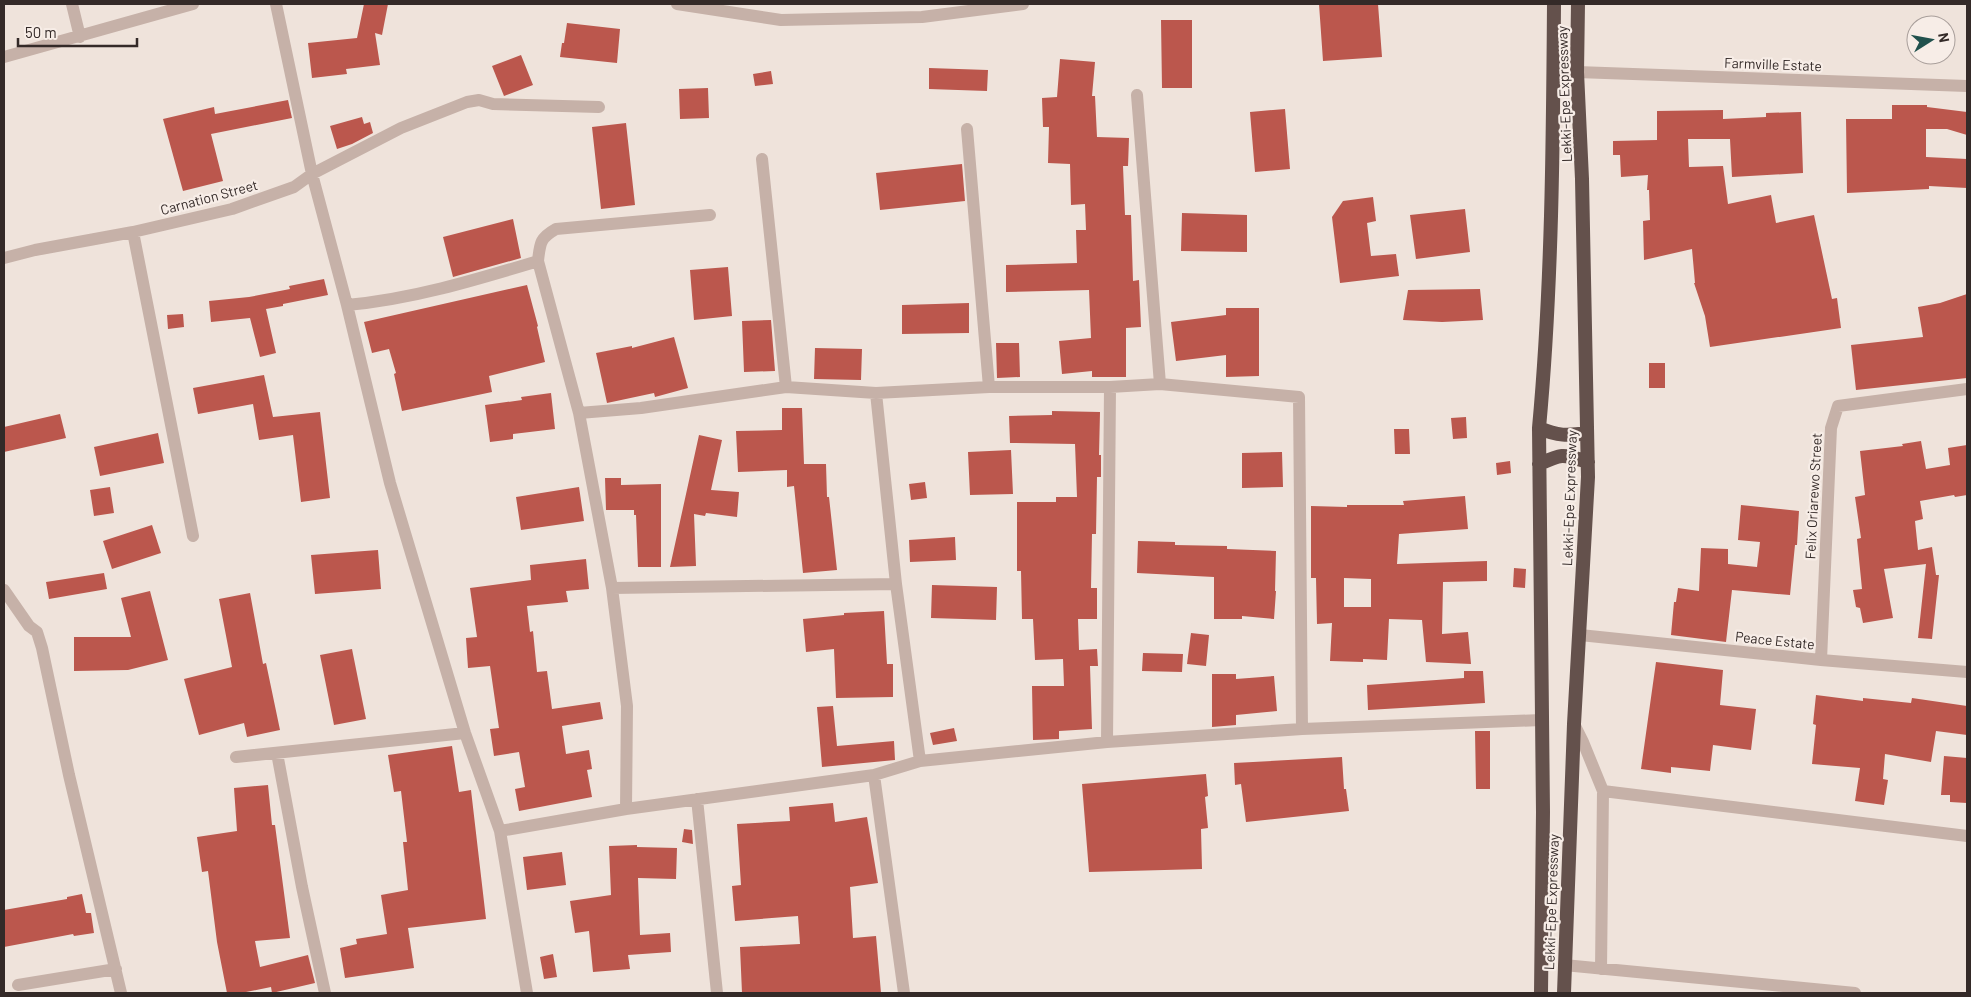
<svg xmlns="http://www.w3.org/2000/svg" width="1971" height="997" font-family="Barlow,sans-serif">
<style>
.building{fill:#bb574d;fill-rule:evenodd}
.lines{fill:none;stroke-linecap:round;stroke-linejoin:round}
.minor{stroke:#c6b1a8;stroke-width:12}
.trunk{stroke:#64514c;stroke-width:14}
.labels{text-anchor:middle;dominant-baseline:central;stroke-width:4.5;stroke-linejoin:round;paint-order:stroke}
.street-label{font-size:14px;fill:#342a28;stroke:#f7ede7}
</style>
<rect width="100%" height="100%" fill="#efe3db"/>
<path class="building" d="M364,4H388L382,35L375,33L380,65L346,69L347,74L312,78L308,43L357,38Z
M1319,4H1378L1382,57L1323,61Z
M1161,20H1192V88H1162Z
M567,23L620,29L617,63L560,57L562,43H564Z
M521,55L533,85L504,96L492,66Z
M1060,59L1095,62L1092,96H1095L1097,137L1129,138L1128,166H1123L1125,215H1131L1133,281L1139,280L1141,327L1126,328V377H1092V371L1062,374L1059,341L1091,338L1089,290L1006,292V265L1077,263L1076,230H1086L1085,204L1071,205L1070,164L1048,163L1049,127H1043L1042,98L1057,97Z
M929,68L988,70L987,91L929,89Z
M771,71L773,84L755,86L753,74Z
M708,88L709,118L680,119L679,89Z
M288,100L292,118L211,134L223,181L183,191L163,119L214,107L215,114Z
M1892,105H1927V107L1967,112V135L1947,129H1926V157L1967,159V188L1929,186V189L1847,193L1846,119H1892Z
M1285,109L1290,169L1255,172L1250,112Z
M1723,110V119L1766,117V113L1801,112L1803,173L1732,177L1730,139H1688L1689,167L1723,166L1728,204L1771,195L1776,223L1814,215L1832,299L1837,298L1841,328L1710,347L1705,316L1694,283H1695L1692,249L1644,260L1643,221L1650,220L1649,190H1647L1648,175L1621,177L1620,155H1613V141L1657,140V111Z
M362,117L364,124L370,122L373,133L352,144L337,149L330,126Z
M626,123L635,205L601,209L592,127Z
M962,164L965,201L880,210L876,173Z
M1373,197L1376,221L1367,223L1371,256L1396,254L1399,276L1340,283L1332,217L1343,201Z
M1465,209L1470,252L1416,259L1410,215Z
M1182,213L1247,215V252L1181,251Z
M513,219L521,258L453,277L443,237Z
M728,267L732,316L694,320L690,270Z
M324,279L328,295L283,304V306L266,309L276,353L260,357L250,318L211,322L209,301L249,297L290,289L289,286Z
M527,285L538,326L537,327L545,362L489,376L492,392L402,411L394,374L396,373L389,349L372,353L364,322Z
M1480,289L1483,320L1442,322L1403,320L1408,290Z
M1967,294V378L1856,390L1851,345L1923,337L1918,307L1940,303Z
M969,303V333L902,334V305Z
M1226,308H1259V376L1226,377V355L1176,361L1171,322L1226,315Z
M183,314L184,327L168,329L167,315Z
M771,320L775,371L744,372L742,321Z
M674,337L688,388L655,397L654,393L607,403L596,353L632,346V348Z
M996,343H1019L1020,377L997,378Z
M815,348L862,349L861,380L814,379Z
M1649,363H1665V388H1649Z
M264,375L273,417L320,412L330,498L301,502L293,435L259,440L253,404L198,414L193,388Z
M551,393L555,429L513,434V439L490,442L485,405L522,400L521,397Z
M782,408H802L804,464H826L827,497H829L837,570L803,573L794,486L787,487V470L738,472L736,431L782,430Z
M1052,411L1100,412L1099,455H1101V477H1097L1096,534H1092L1091,588H1097V619H1078L1079,650L1097,649L1098,666H1090L1092,729L1059,731V739L1033,740L1032,686H1064L1063,659L1035,660L1033,619H1022L1021,571H1017V502H1056V497H1077L1075,444L1010,443L1009,416L1052,415Z
M60,414L66,438L4,452V427Z
M1466,417L1467,438L1453,439L1451,418Z
M1394,429H1409L1410,454H1395Z
M158,433L164,463L100,476L94,447Z
M699,435L722,440L711,490L739,492L737,517L706,513L705,516L694,514L696,566L670,567Z
M1921,441L1926,469L1950,465L1948,448L1967,445V495L1955,497L1954,495L1920,501L1923,519L1915,521L1918,550L1932,547L1936,575H1939L1932,639L1918,638L1926,564L1884,569L1893,618L1863,623L1860,608L1856,607L1853,590L1862,589L1857,539L1861,538L1855,497L1865,495L1860,451L1903,446L1902,444Z
M1011,450L1013,494L970,495L968,452Z
M1282,452L1283,487L1242,488V453Z
M1510,461L1511,473L1497,475L1496,463Z
M605,478H621V485L661,484V567H638L636,515H634V510H606Z
M925,482L927,498L911,500L909,484Z
M110,487L114,513L94,516L90,490Z
M579,487L584,521L521,530L516,497Z
M1465,496L1468,529L1399,534L1397,564L1487,561V581L1443,582L1442,634L1468,632L1471,664L1426,662L1422,620L1389,619L1387,660L1363,659V662L1330,661L1332,623L1317,624L1316,578H1311V506L1347,507V505H1404L1403,501ZM1344,578L1371,579V607H1344Z
M1741,505L1799,511L1797,545H1795L1790,595L1732,590L1726,642L1671,635L1674,602H1676L1678,588L1699,591L1701,548L1728,549V564L1757,567L1760,542L1738,540Z
M152,525L161,553L112,569L103,541Z
M955,537L956,560L910,562L909,540Z
M1138,541L1175,542V545L1227,546V549L1276,551L1275,591H1276L1274,619L1242,616V619H1214V577L1137,573Z
M378,550L381,589L315,594L311,555Z
M586,559L589,589L566,591L568,602L527,606L530,632L533,631L537,672L547,671L552,709L600,702L603,719L562,726L566,754L589,750L592,769L587,770L592,797L519,811L515,789L525,787L519,752L494,756L490,729L499,728L490,666L468,668L466,638L477,637L470,588L531,580L530,565Z
M1514,568L1526,569L1525,588L1513,587Z
M104,573L107,589L49,599L46,582Z
M932,585L997,587L996,620L931,618Z
M150,591L168,660L128,670L74,671V637H131L121,598Z
M250,593L263,664L266,663L280,730L247,737L244,723L199,735L184,679L232,667L219,599Z
M884,611L887,664H893V697L836,698L834,649L806,652L803,619L844,615V613Z
M1191,633L1209,635L1206,666L1187,664Z
M352,649L366,719L334,725L320,655Z
M1143,653L1183,654L1182,672L1142,671Z
M1656,662L1723,670L1720,705L1756,709L1751,750L1713,745L1710,771L1671,767V773L1641,769Z
M1464,671H1483L1485,703L1368,710L1367,685L1464,678Z
M1212,674H1236V679L1274,676L1277,711L1236,715V725L1212,727Z
M1816,695L1863,701V698L1911,703L1912,698L1967,706V735L1936,731L1931,762L1885,754L1883,779L1888,780L1884,805L1855,801L1860,768L1812,764L1816,725L1813,724Z
M833,706L837,746L894,741L895,760L822,767L817,707Z
M954,728L957,741L933,745L930,733Z
M1475,731H1490V789H1476Z
M452,746L459,792L471,790L486,919L408,928L414,968L345,978L340,948L357,944L356,939L387,934L381,895L408,890L403,842H407L401,791L394,792L388,755Z
M1944,756L1967,758V803L1950,802V795H1941Z
M1342,757L1344,789H1346L1349,811L1246,822L1241,784L1235,785L1234,763Z
M1206,774L1208,796L1205,797L1208,828L1201,829L1202,869L1089,872L1082,784Z
M268,785L272,825H275L290,938L255,941L260,967L308,955L315,983L272,993L271,987L241,993H227L217,942L208,871L202,872L197,837L237,831L234,788Z
M833,803L835,822L867,817L878,883L850,887L853,938L876,936L881,993H742L740,947L800,944L798,916L735,921L732,886L741,885L737,824L790,821L789,807Z
M684,829L692,830L693,844L682,842Z
M637,845V847L677,848L676,879L638,878L640,935L670,933L671,952L628,955L630,969L593,972L589,931L575,933L570,901L611,895L609,846Z
M562,852L566,885L527,890L523,857Z
M82,894L86,913H91L94,933L74,936L73,934L4,947V910L67,899V897Z
M553,954L557,977L544,979L540,957Z"/>
<g class="lines">
<path class="minor" d="M72,4L80,37
M276,4L312,174L347,305L390,483L465,733L500,831L527,993
M677,4L781,20L922,17L1023,4
M4,57L193,4
M1577,72L1967,86
M1137,95L1160,384
M967,129L989,387
M762,159L786,387
M133,232L193,536
M4,258L35,250L133,232L232,209L294,187L312,174L401,128L467,102L479,100L493,104L599,107
M347,305C413,299 475,280 538,261
M876,393L896,584L920,761
M579,413L641,408L786,387L876,393L989,387H1110L1160,384L1299,397L1302,729
M612,588L896,584
M4,590L29,626L37,632L42,648L69,775L121,993
M1580,635L1821,660L1967,672
M1821,660L1831,428L1838,406L1967,389
M1574,724L1583,742L1603,791L1967,836
M1107,742L1110,387
M277,753L302,887L325,993
M236,757L465,733
M874,775L904,993
M697,799L717,993
M626,809L627,706L612,588L579,413L538,261C540,243 540,238 556,229L710,215
M500,831L626,809L874,775L920,761L1107,742L1302,729L1541,720
M1564,965L1855,993
M1601,969L1603,791
M18,985L116,969"/>
<path class="trunk" d="M1539,428C1558,436 1567,436 1587,433
M1539,464C1564,453 1562,454 1588,462
M1541,993L1543,812L1539,428C1552,287 1553,145 1554,4
M1564,993L1574,724L1588,477L1582,179L1577,72L1578,4"/>
</g>
<g class="labels">
<g class="street-label">
<text transform="translate(1773 64) rotate(2)">Farmville Estate</text>
<text transform="translate(1564 94) rotate(-92)">Lekki-Epe Expressway</text>
<text transform="translate(209 197) rotate(-15)">Carnation Street</text>
<text transform="translate(1813 496) rotate(-87)">Felix Oriarewo Street</text>
<text transform="translate(1569 498) rotate(-88)">Lekki-Epe Expressway</text>
<text transform="translate(1775 640) rotate(6)">Peace Estate</text>
<text transform="translate(1551 902) rotate(-88)">Lekki-Epe Expressway</text>
</g>
</g>
<rect width="1971" height="997" fill="none" stroke="#342a28" stroke-width="10"/>
<g transform="translate(1931 40) rotate(79)"><circle r="24" fill="#f7ede7" stroke="#a99f9b"/>
<path d="M0-4L9 19L0 12L-9 19Z" fill="#21514d"/>
<text y="-8" font-size="14" font-weight="bold" text-anchor="middle" fill="#342a28">N</text>
</g>
<path d="M18 38v8h119v-8" fill="none" stroke="#342a28" stroke-width="2.5"/>
<text x="25" y="38" font-size="15" fill="#342a28" stroke="#f7ede7" stroke-width="4" paint-order="stroke">50 m</text>
</svg>
